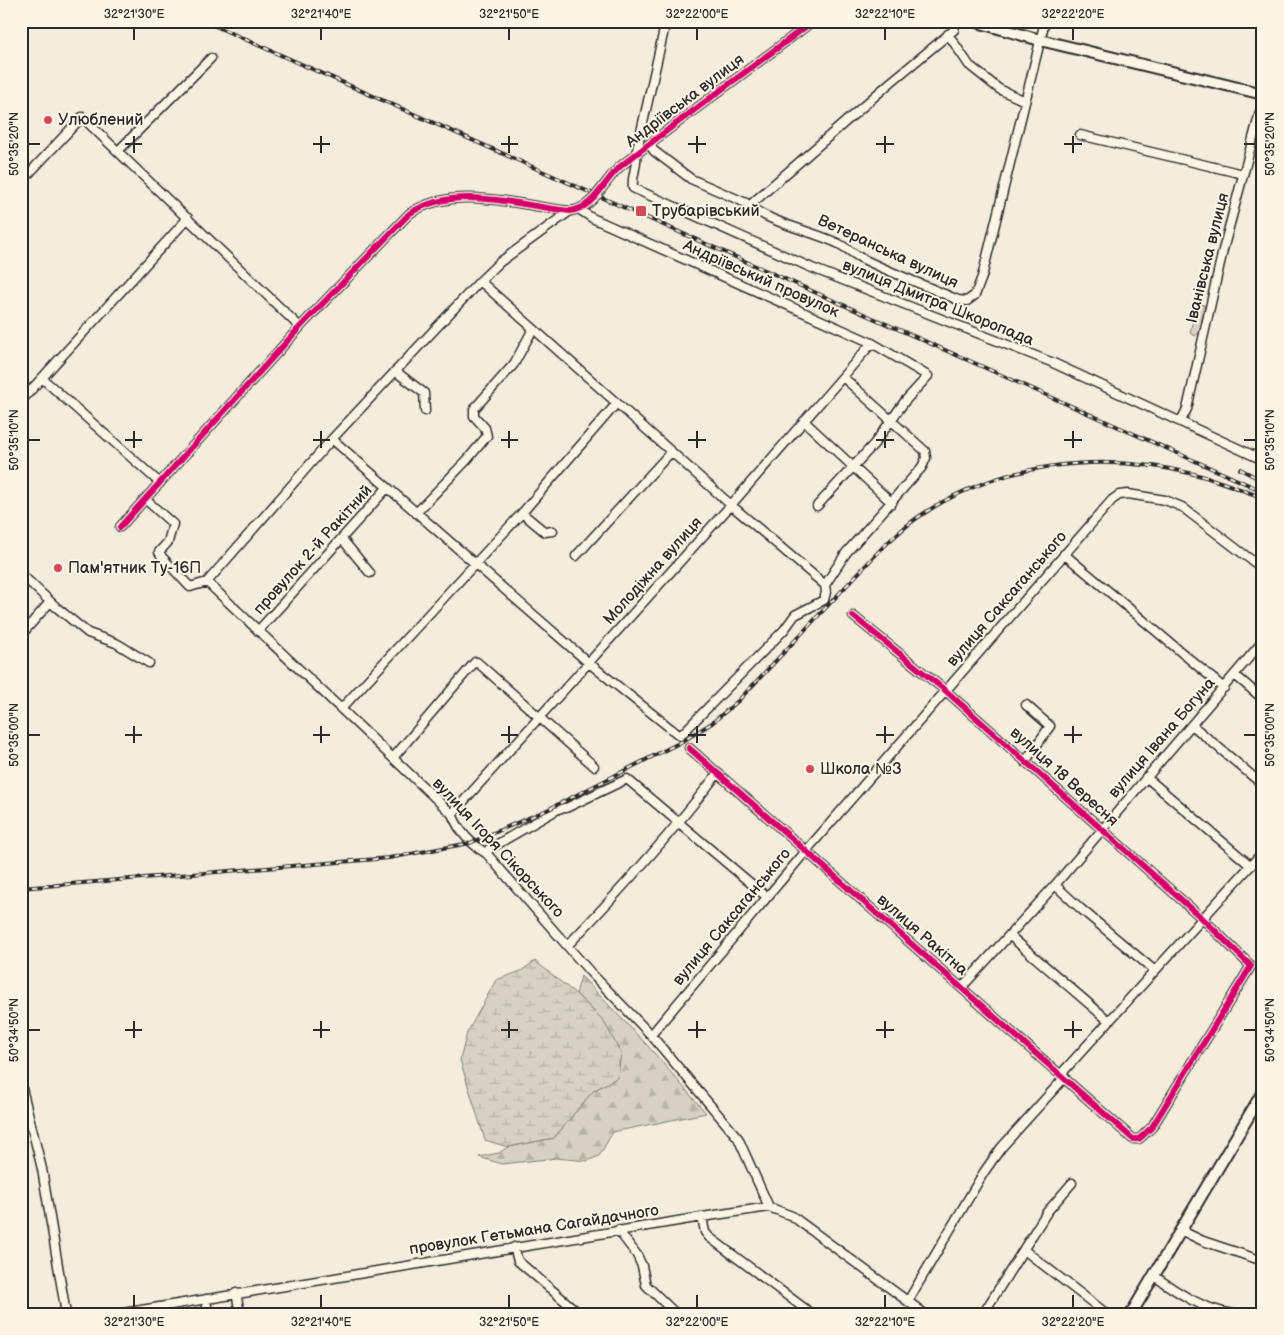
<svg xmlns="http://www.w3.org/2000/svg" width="1284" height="1335" font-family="'Balsamiq Sans',sans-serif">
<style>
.grass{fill:url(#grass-tufts);stroke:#807e78}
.forest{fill:url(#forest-firs);stroke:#807e78}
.wetland{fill:url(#wetland-marsh);stroke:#807e78}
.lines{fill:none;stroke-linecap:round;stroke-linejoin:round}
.minor-casing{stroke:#2b2b2b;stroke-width:11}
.major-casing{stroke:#2b2b2b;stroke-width:14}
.minor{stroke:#fcf5e5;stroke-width:8}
.major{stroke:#fcf5e5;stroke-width:10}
.rail-casing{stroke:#2b2b2b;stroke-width:4}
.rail{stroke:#fcf5e5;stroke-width:2;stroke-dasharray:5.5;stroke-linecap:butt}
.cycleway-casing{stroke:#fcf5e5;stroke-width:9}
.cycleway{stroke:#d6006c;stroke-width:6}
.ticks{fill:none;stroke:#2b2b2b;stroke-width:2}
.poi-dot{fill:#d1495b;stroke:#fcf5e5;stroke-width:2}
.labels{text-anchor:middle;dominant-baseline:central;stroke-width:4;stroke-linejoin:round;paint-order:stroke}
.street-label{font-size:16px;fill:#2b2b2b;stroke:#fcf5e5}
.poi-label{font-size:16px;fill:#2b2b2b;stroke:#fcf5e5;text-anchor:start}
.neatline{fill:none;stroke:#2b2b2b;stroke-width:2}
.ticks-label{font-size:12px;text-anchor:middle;fill:#2b2b2b}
</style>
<defs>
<pattern id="grass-tufts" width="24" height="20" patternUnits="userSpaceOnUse" patternTransform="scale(1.25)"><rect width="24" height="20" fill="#d6d1c4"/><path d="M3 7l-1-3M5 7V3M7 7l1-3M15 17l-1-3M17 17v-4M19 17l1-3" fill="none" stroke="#b8b4a9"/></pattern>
<pattern id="forest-firs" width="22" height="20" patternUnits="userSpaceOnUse" patternTransform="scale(1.25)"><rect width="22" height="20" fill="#d6d1c4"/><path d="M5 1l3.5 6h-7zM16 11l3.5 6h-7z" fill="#b8b4a9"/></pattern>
<pattern id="wetland-marsh" width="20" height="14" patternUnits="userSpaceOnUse" patternTransform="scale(1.25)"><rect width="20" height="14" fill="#d6d1c4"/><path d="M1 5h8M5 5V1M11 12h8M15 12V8" fill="none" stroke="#b8b4a9"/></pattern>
</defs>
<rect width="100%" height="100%" fill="#f4edde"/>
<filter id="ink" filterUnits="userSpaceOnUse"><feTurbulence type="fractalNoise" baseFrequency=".02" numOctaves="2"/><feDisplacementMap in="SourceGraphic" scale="10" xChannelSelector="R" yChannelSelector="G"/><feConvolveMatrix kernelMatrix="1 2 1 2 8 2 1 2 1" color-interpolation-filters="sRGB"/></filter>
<g filter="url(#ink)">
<path class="grass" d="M1199,304L1204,305L1205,308L1199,333L1195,336L1190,333L1196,306Z"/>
<path class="forest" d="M581,976L648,1046L706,1113L613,1132L599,1156L587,1161L556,1158L502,1164L479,1157L499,1153L508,1147L554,1138L593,1091L618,1077L603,1020L576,994Z"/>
<path class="wetland" d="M535,961L576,994L603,1020L621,1053L618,1077L593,1091L554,1138L508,1147L485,1140L460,1060L467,1033L496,980L521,971Z"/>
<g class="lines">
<defs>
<path id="minor" d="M666,21L636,154C638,166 631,176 633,188L812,268L1051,362L1263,460
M948,34L969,65L999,89L1025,101
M1080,135L1243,174
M650,145L654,151L691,179L746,203C768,223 810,230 837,243C846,247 854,255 863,259C894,274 927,286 958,300L967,301L975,295L982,277L1045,21
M118,151L211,58
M21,182L82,117L300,327
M749,206L891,82L954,30L956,21
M580,210L592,218L872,343L928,376L905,401L874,444L817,506
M480,281L731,505L825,585
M395,371L424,393L425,411
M43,379L160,483
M21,401L188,218
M804,421L892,503
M1181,421L1187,409L1223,250L1263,101
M332,439L589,663L680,736L784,630L795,615L824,600L826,592L825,585L846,553L922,467L926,458L925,451L843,377
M145,499L173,524L168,542L159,552L162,557L190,587L207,582L332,439L480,281L500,262L570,211
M416,513L467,460L487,436L485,428L474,416V409L514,364L533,329
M522,513L545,532L553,531
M120,527L300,327L409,214C455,183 519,206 570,211C596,208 603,180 622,165C685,116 750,69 813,21
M342,539L370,573
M1064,554L1224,688
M576,556L671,452
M21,574L56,607L88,633L116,643L149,663
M207,582L452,814C460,833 470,843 487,854L590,972L651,1035L738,1138L769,1207
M258,631L387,488
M21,635L50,602
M1235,675L1263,699
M341,709L522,513L617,403
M1192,725L1263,785
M689,748L1133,1139H1139L1152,1127L1251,966L1203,919L946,691L853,616
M393,758L475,662H477L594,766
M1025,762L1050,726L1026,705
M1146,777L1251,866
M452,814L731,505L872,343
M487,854L489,849L560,808H566L627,779L767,897
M1055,885L1081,909L1155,971
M1009,935L1109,1021
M568,945C621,890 671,834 718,773
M962,987L1055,885L1263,641
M651,1035L806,851L1112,500L1119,495L1128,494L1165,500L1182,507L1263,569
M1061,1074L1263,852
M21,1084L42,1169L66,1314
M702,1217L705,1232L709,1237L812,1314
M618,1230L637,1255L642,1266L646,1285L676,1314
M1180,1230L1203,1241L1263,1261
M514,1247L518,1261L580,1314
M1024,1250L1107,1314
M1153,1275C1178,1293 1202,1309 1233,1314
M236,1293L239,1308L243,1314
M206,1299L208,1314
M908,1301L984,1172L1001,1148L1065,1077
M117,1314L702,1217L769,1207L792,1216L925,1314
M983,1314L1047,1212L1072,1183"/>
<path id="major" d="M974,21L1040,40L1263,94
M1131,1314L1263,1092"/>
</defs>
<use href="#minor" class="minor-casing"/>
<use href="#major" class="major-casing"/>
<use href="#minor" class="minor"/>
<use href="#major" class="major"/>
<defs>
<path id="rail" d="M204,21L1258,489
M1240,469L1263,481
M21,888L389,858L470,843L547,810L683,741L712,723L738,701L882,548C893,538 904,527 917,518C997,462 1101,451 1194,474C1218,480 1240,489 1263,498"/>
</defs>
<use href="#rail" class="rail-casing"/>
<use href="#rail" class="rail"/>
<defs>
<path id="cycleway" d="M120,527L300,327L409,214C455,183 519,206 570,211C596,208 603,180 622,165C685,116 750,69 813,21
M689,748L1133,1139H1139L1152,1127L1251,966L1203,919L946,691L853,616"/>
</defs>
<use href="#cycleway" class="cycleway-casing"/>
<use href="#cycleway" class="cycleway"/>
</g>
</g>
<path class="ticks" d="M134,28V40M321,28V40M509,28V40M697,28V40M885,28V40M1073,28V40M134,136V153M321,136V153M509,136V153M697,136V153M885,136V153M1073,136V153M28,144H40M125,144H142M313,144H330M501,144H518M688,144H706M876,144H894M1064,144H1082M1244,144H1256M134,431V448M321,431V448M509,431V448M697,431V448M885,431V448M1073,431V448M28,440H40M125,440H142M313,440H330M501,440H518M688,440H706M876,440H894M1064,440H1082M1244,440H1256M134,726V743M321,726V743M509,726V743M697,726V743M885,726V743M1073,726V743M28,735H40M125,735H142M313,735H330M501,735H518M688,735H706M876,735H894M1064,735H1082M1244,735H1256M134,1021V1038M321,1021V1038M509,1021V1038M697,1021V1038M885,1021V1038M1073,1021V1038M28,1030H40M125,1030H142M313,1030H330M501,1030H518M688,1030H706M876,1030H894M1064,1030H1082M1244,1030H1256M134,1295V1308M321,1295V1308M509,1295V1308M697,1295V1308M885,1295V1308M1073,1295V1308"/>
<g class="poi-dot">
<circle cx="48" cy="120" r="5"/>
<rect x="635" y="205" width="12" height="12" rx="2.5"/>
<circle cx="58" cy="568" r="5"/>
<circle cx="810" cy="769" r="5"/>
</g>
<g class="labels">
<g class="street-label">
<text transform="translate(685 101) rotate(-37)">Андріївська вулиця</text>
<text transform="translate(888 252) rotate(25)">Ветеранська вулиця</text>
<text transform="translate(1208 258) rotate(-76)">Іванівська вулиця</text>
<text transform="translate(761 279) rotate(24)">Андріївський провулок</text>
<text transform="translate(938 303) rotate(22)">вулиця Дмитра Шкоропада</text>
<text transform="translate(313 550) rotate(-48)">провулок 2-й Ракітний</text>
<text transform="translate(653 571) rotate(-48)">Молодіжна вулиця</text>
<text transform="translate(1007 599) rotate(-49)">вулиця Саксаганського</text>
<text transform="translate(1162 738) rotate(-49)">вулиця Івана Богуна</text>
<text transform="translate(1064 777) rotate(42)">вулиця 18 Вересня</text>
<text transform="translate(498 848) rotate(47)">вулиця Ігоря Сікорського</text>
<text transform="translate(732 917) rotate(-50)">вулиця Саксаганського</text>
<text transform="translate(922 935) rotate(41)">вулиця Ракітна</text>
<text transform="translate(534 1230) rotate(-9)">провулок Гетьмана Сагайдачного</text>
</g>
<g class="poi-label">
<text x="58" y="120">Улюблений</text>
<text x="652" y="211">Трубарівський</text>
<text x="68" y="568">Пам'ятник Ту-16П</text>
<text x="820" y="769">Школа №3</text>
</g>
</g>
<rect width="1284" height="1335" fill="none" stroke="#fcf5e5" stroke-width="55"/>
<rect x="28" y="28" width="1228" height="1280" class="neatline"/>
<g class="ticks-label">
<text x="134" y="18">32°21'30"E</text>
<text x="321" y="18">32°21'40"E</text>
<text x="509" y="18">32°21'50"E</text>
<text x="697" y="18">32°22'00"E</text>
<text x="885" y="18">32°22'10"E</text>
<text x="1073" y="18">32°22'20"E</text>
<text transform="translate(14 144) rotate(-90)" y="4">50°35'20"N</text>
<text transform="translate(1270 144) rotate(-90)" y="4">50°35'20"N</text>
<text transform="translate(14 440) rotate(-90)" y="4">50°35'10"N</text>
<text transform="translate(1270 440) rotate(-90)" y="4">50°35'10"N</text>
<text transform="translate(14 735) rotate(-90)" y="4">50°35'00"N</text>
<text transform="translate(1270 735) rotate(-90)" y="4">50°35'00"N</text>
<text transform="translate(14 1030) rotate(-90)" y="4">50°34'50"N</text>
<text transform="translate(1270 1030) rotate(-90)" y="4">50°34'50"N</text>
<text x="134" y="1326">32°21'30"E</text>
<text x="321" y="1326">32°21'40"E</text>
<text x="509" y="1326">32°21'50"E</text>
<text x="697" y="1326">32°22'00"E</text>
<text x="885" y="1326">32°22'10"E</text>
<text x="1073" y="1326">32°22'20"E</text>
</g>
</svg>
